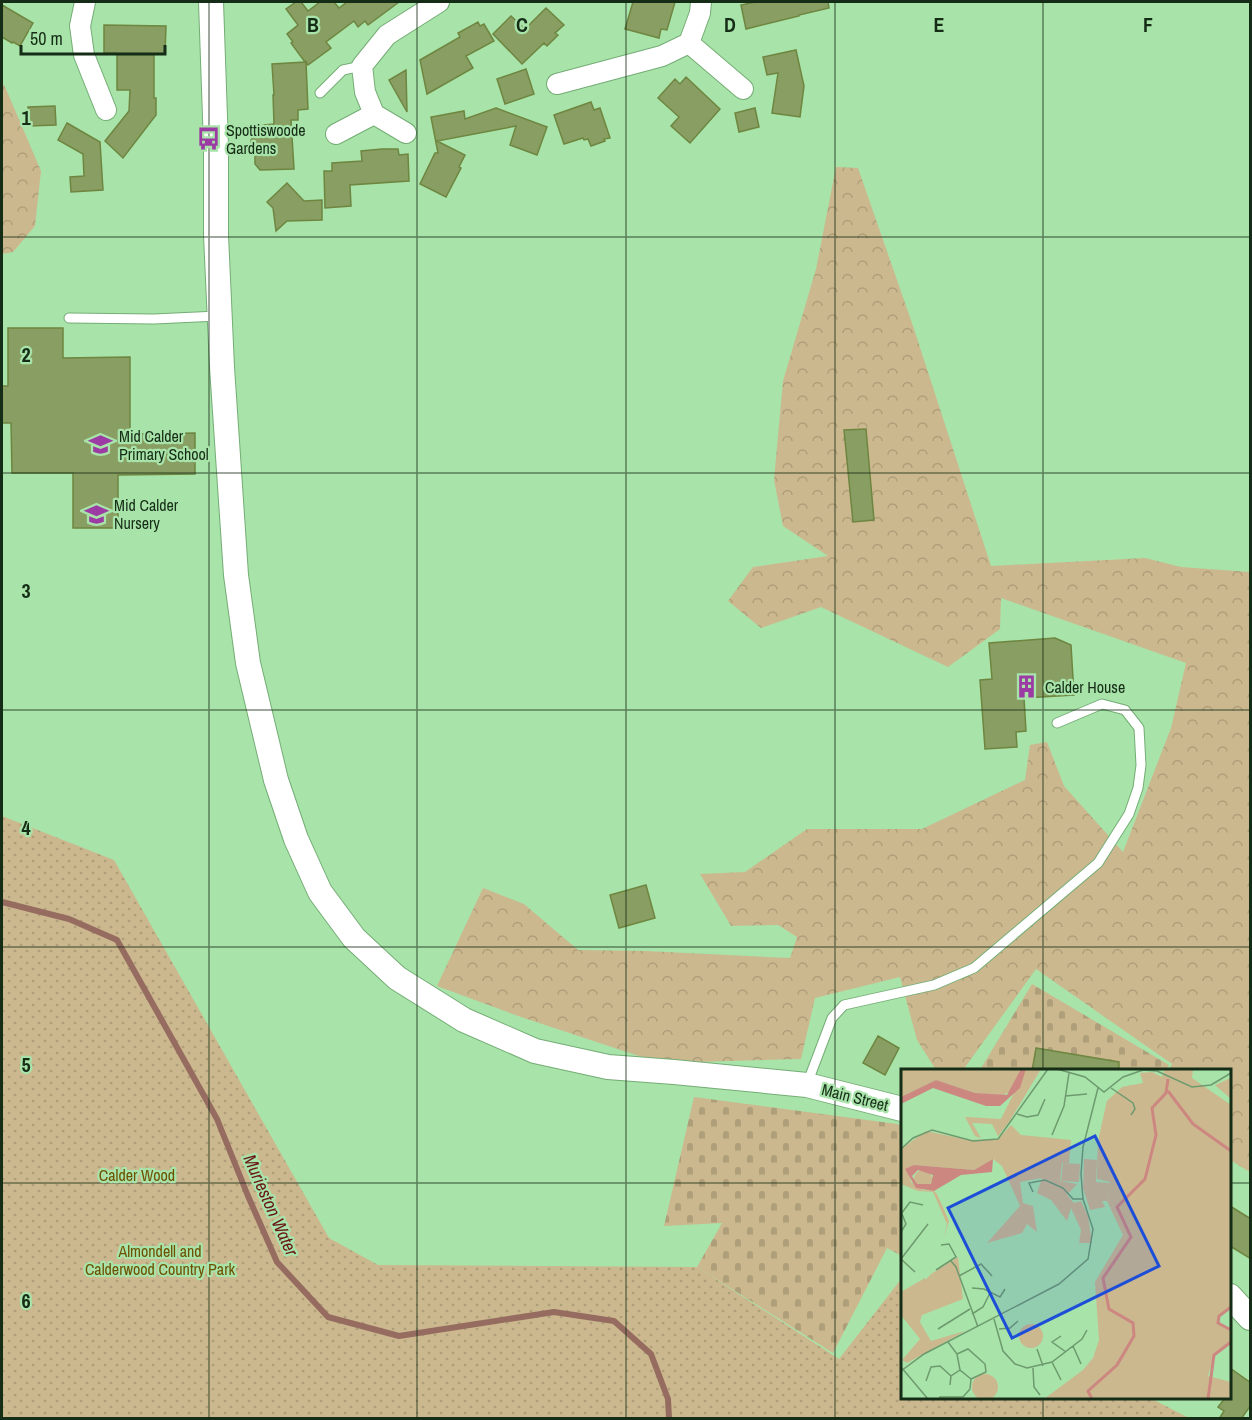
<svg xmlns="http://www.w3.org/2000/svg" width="1252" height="1420" font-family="'Archivo Narrow',sans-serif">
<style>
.forest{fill:url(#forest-crowns)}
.cemetery{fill:url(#cemetery-stones)}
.park{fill:url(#park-dots)}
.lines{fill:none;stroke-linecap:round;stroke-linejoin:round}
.stream{stroke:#966c61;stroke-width:6}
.building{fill:#889e62;stroke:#6e8640;stroke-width:1.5}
.service-casing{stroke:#74ad75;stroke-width:11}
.minor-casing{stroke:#74ad75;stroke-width:22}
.tertiary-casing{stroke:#74ad75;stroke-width:26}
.service{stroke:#fff;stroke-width:9}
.minor{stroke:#fff;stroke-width:20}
.tertiary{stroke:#fff;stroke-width:24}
.grid{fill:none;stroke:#152d16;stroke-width:1.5;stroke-opacity:0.55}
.labels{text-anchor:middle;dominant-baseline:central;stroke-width:4.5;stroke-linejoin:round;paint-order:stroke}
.poi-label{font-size:16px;fill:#152d16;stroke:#a8e3a9;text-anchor:start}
.street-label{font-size:16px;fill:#152d16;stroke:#a8e3a9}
.park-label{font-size:16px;fill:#6e5100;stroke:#a8e3a9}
.water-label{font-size:18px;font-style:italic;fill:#6a1718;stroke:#a8e3a9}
.inset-river{fill:none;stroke:#cd8781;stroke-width:3}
.inset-road{fill:none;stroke:#6d9a6e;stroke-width:1.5}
.view{fill:#1d4ed8;fill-opacity:0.15;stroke:#1d4ed8;stroke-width:3}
.inset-edge{fill:none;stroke:#152d16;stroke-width:3}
.grid-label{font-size:20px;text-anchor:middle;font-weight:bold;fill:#152d16;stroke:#a8e3a9;stroke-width:4.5;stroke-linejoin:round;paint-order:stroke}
</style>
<defs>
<pattern id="forest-crowns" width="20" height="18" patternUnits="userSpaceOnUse" patternTransform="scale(1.5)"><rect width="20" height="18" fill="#ccb88e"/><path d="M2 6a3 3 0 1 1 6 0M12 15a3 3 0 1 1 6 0" fill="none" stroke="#ae9e7a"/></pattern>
<pattern id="cemetery-stones" width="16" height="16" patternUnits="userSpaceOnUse" patternTransform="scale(1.5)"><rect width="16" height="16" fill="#ccb88e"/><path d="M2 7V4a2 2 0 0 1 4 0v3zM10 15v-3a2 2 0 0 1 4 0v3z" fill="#ae9e7a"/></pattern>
<pattern id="park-dots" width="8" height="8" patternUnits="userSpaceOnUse" patternTransform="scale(1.5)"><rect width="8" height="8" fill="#ccb88e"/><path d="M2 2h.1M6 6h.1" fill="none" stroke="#ae9e7a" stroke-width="1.8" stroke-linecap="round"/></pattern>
</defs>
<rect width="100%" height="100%" fill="#a8e3a9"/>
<path class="forest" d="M2,82L6,89L41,171L35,226L13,252L2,254Z
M836,167L858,168L913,326L991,566L1145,558L1181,567L1250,572V1172L1230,1160V1070H1169L1172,1064L1036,969L963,1070H936L917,1040L900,977L815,998L801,1059L660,1063L521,1017L437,986L483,888L524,904L578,950L645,951L790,958L797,937L778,925L731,926L700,874L745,872L807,829H922L1025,780L1030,745L1047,742L1064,786L1123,852L1171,728L1186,663L1001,598L1000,629L948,667L821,607L761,628L728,601L753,567L828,556L783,526L774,480L783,381L816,269Z"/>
<path class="cemetery" d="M1032,984L1169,1065L1166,1070H980Z
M694,1097L897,1124L902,1126V1256L887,1248L833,1353L697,1267L722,1223L664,1226Z"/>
<path class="park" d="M2,816L114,860L329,1238L378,1265L697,1267L839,1359L902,1278V1398H1150L1189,1418H2Z"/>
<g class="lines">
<path class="stream" d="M2,902L69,919L117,940L217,1119L248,1196L277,1262L328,1317L399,1336L554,1312L614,1321L651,1354L668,1399L669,1418"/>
</g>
<path class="building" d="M296,2H301L308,11L320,2H334L339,8L347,2H399L368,25L365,21L358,27L354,21L326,42L331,48L308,65L306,62L308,109L298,110V120H291L294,169L260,170L255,164V152L251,148V140L264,125L274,124L273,95H274L272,64L305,62L291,43L293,42L287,34L298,25L286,9Z
M633,2H675L667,30L661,29L659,38L625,29Z
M755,2H828L829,8L799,15V16L746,29L741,5Z
M2,5L33,23L20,46L13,42L12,43L2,37Z
M546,8L564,25L555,33L558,35L547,46L544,43L522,64L493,34L511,16L525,29Z
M478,22L480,26L484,24L494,41L466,56L473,68L427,94L420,60L460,37L458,33Z
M104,25L166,26L165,54H154V98H156V115L123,158L105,141L129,111L130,90H117V53H104Z
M796,50L804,86L800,117L772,113L778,73L767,75L763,57Z
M526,69L534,94L505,104L497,79Z
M406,70L407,112L389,80Z
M686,77L720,109L690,143L671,126L679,117L658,98L675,79L680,84Z
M591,102L594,110L600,108L610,138L604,139L605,141L591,146L588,139L584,140L583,138L564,144L554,115Z
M55,106L56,125L29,126L28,107Z
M496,108L547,127L537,155L510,145L516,126L437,141L465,155L459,167L461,168L446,197L420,184L435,153H438L431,117L464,111L465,119Z
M755,108L759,127L739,132L735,113Z
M67,123L100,142L103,190L71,192L70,177L84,176L83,154L58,140Z
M382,149H398L399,155L408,154L409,181L350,185L351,206L325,208L324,171H332V163L362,161L361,151Z
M287,183L304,201L322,200V220L287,221L276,231L273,208L267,202Z
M8,328H63V358L130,357V434L195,433V474L118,475V528H73V473H12L11,423H2V386H8Z
M866,429L874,520L853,522L844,430Z
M1055,638L1071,645L1074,695L1024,698L1026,731L1016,732L1017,747L985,749L980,680L992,679L989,643Z
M646,885L655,918L619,928L610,895Z
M878,1036L899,1048L885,1075L863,1063Z
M1036,1048L1119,1062V1071H1032Z
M1230,1206L1251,1219V1259L1230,1246Z
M1230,1368L1251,1383V1405L1241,1419H1219L1224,1411L1218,1407L1225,1398H1230Z"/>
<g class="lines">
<defs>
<path id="service" d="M320,93L343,70L362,66
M69,318L154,319L218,316
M807,1084L832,1018L844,1005L934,985L974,968L1098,863L1129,814L1138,788L1141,765L1139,728L1125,710L1102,704L1057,723"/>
<path id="minor" d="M85,2L80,26L84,55L106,110
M689,43L743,89
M557,84L662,56L689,43L700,13L701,2
M406,133L374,114L365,92L362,66L387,35L439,2
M336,134L374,114"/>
<path id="tertiary" d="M211,2L216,146V235L222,367L236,575L248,663L276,780L296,839L320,892L354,938L397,978L464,1020L535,1051L608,1067L674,1072L807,1085L902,1109
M1230,1296L1250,1318"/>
</defs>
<use href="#service" class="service-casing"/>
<use href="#minor" class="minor-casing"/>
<use href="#tertiary" class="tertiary-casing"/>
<use href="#service" class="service"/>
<use href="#minor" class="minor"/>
<use href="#tertiary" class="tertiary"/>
</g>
<path class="grid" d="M209,2V1418M417,2V1418M626,2V1418M835,2V1418M1043,2V1070M2,237H1250M2,473H1250M2,710H1250M2,947H1250M2,1183H902M1230,1183H1250M1043,1398V1418"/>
<defs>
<symbol id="bus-bare" viewBox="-9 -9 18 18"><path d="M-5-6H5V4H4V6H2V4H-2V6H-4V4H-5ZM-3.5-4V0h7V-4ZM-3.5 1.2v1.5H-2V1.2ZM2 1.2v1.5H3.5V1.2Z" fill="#9c3ba3" stroke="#a8e3a9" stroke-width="2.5" paint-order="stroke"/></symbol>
<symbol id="school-bare" viewBox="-9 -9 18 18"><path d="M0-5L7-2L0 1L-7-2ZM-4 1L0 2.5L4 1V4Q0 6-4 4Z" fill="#9c3ba3" stroke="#a8e3a9" stroke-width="2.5" paint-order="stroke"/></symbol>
<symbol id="building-bare" viewBox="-9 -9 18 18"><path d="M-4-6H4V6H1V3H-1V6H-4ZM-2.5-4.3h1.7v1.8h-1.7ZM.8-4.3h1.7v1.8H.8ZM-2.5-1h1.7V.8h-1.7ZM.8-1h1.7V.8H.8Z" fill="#9c3ba3" stroke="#a8e3a9" stroke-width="2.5" paint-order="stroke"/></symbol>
</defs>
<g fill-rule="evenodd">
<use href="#bus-bare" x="192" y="122" width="33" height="33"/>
<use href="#school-bare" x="84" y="428" width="33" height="33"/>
<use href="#school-bare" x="80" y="498" width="33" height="33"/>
<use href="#building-bare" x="1010" y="670" width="33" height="33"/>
</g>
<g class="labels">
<g class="poi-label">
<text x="226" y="130">Spottiswoode<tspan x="226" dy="18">Gardens</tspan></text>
<text x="119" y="436">Mid Calder<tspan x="119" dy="18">Primary School</tspan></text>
<text x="114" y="505">Mid Calder<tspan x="114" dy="18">Nursery</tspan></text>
<text x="1045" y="687">Calder House</text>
</g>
<g class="street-label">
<text transform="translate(855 1097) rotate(14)">Main Street</text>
</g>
<g class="park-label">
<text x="137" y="1175">Calder Wood</text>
<text x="160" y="1251">Almondell and<tspan x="160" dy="18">Calderwood Country Park</tspan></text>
</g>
<g class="water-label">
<text transform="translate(271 1205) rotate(66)">Murieston Water</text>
</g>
</g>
<g transform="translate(901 1069)">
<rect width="330" height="330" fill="#a8e3a9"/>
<path d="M330,9V30L314,16Z" fill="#ccb88e"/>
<path d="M125,0H140L108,53L97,67L91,55L71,54L80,69L74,67L64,48L100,50ZM264,0H292L291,9L330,36V119L250,105L196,110L197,73L206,32L229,16L256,20ZM110,56L120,66L170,71L168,94H161L159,112L176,115L166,126L173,134L180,132L187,147L191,174H178L180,161L170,139L166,152L150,131L136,124L141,109L119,113L122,134L132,137L136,163L126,155L121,164L86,174L119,137L101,97L92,90L73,101L13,96L8,104L10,113L22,121L33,122L36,125L48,152L43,168L46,155L32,123L17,122L0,115V80L25,62L67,71L97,70ZM13 110a9 9 0 1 1 18 0a9 9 0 1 1-18 0ZM57,188L62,230L21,246L19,253L30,272L64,262L6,294L1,291L19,270L0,246V223L24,209L26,214L18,219L34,211L30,205ZM118 267a12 12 0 1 1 24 0a12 12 0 1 1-24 0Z" fill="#ccb88e"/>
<path d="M183,90L196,91L195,113L209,114L206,132H201L204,138L189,141L182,119ZM162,94L179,95L178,113L160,112Z" fill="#ccb88e"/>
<path d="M0,0H120L110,22L101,27L74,24L35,11L0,28ZM251,3L263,9V19L292,55L330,82V238L318,247L317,254L330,261V273L313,286L307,307L330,313V330H143L182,301L192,289L198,271L194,213L222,166L206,132L209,113L196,110L197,73L206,32L221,18L242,14L239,4ZM30,205L34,211L46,209L55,225L32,236L18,218ZM71 318a13 13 0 1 1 26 0a13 13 0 1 1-26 0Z" fill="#ccb88e"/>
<path d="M120,0H125L119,19L99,37H85L32,19L0,35V28L35,11L74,24L106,26ZM92,90L91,103L60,106L33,122L15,119L4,100L13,96L73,101ZM17,101L32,106L30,115H16L11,107Z" fill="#cd8781" fill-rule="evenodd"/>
<path class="inset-river" d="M267,22L292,55L330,82M330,238L318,247L317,254L330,261M191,330L187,322L216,296L233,267L232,254L208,240L202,209L230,168L216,138L244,110L255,66L251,39L265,24L267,10M307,330L313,286L330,273"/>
<path class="inset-road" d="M156,0L184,8L203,23L222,8L242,1L256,2L291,18L310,16L330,4M210,19L232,34L234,40L230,46M164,27L186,25M116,45L126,48L137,46L144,30M151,66L163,37L168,4M0,80L12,69L31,61L72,72L97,70L147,0M132,123L128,114L144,111L162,119L172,130H182M0,145L9,133L22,136M0,163L5,155L1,145M50,192L55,198L77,258M35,201L55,188L48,175L40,176M14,203L0,190L27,155M58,207L80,195L91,207M71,219L83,220L99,228L104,220M71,245L82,238L89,224M93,250L102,282L114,295L126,299L151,293L181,270L186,261M37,260L69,240M98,260L109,259L117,252M160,267L151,273L165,283M172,277L180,295M136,280L142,297M56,285L67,280L84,295L85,303L70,310M151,293L160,311M0,298L27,330M132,299L133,318L139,326M0,302L23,285L158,215L187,190L192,160L182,130L180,105L182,78L197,19M25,312L30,298L39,297L50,307M49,316L50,307L59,301M38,328H62L69,320L70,310L59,301L56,285L47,273"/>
<path class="view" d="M194,67L258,197L111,269L47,139Z"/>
<rect width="330" height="330" class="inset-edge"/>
</g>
<g class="grid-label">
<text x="313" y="32">B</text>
<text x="522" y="32">C</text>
<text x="730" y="32">D</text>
<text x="939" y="32">E</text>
<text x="1148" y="32">F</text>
<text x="26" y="125">1</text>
<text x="26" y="362">2</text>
<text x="26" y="598">3</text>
<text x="26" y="835">4</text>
<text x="26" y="1072">5</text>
<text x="26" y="1308">6</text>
</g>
<rect width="1252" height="1420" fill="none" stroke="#152d16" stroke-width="6"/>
<path d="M21 45v9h144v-9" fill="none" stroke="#152d16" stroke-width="3"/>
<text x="30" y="45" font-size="18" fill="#152d16" stroke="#a8e3a9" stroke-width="4.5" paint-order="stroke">50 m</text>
</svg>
